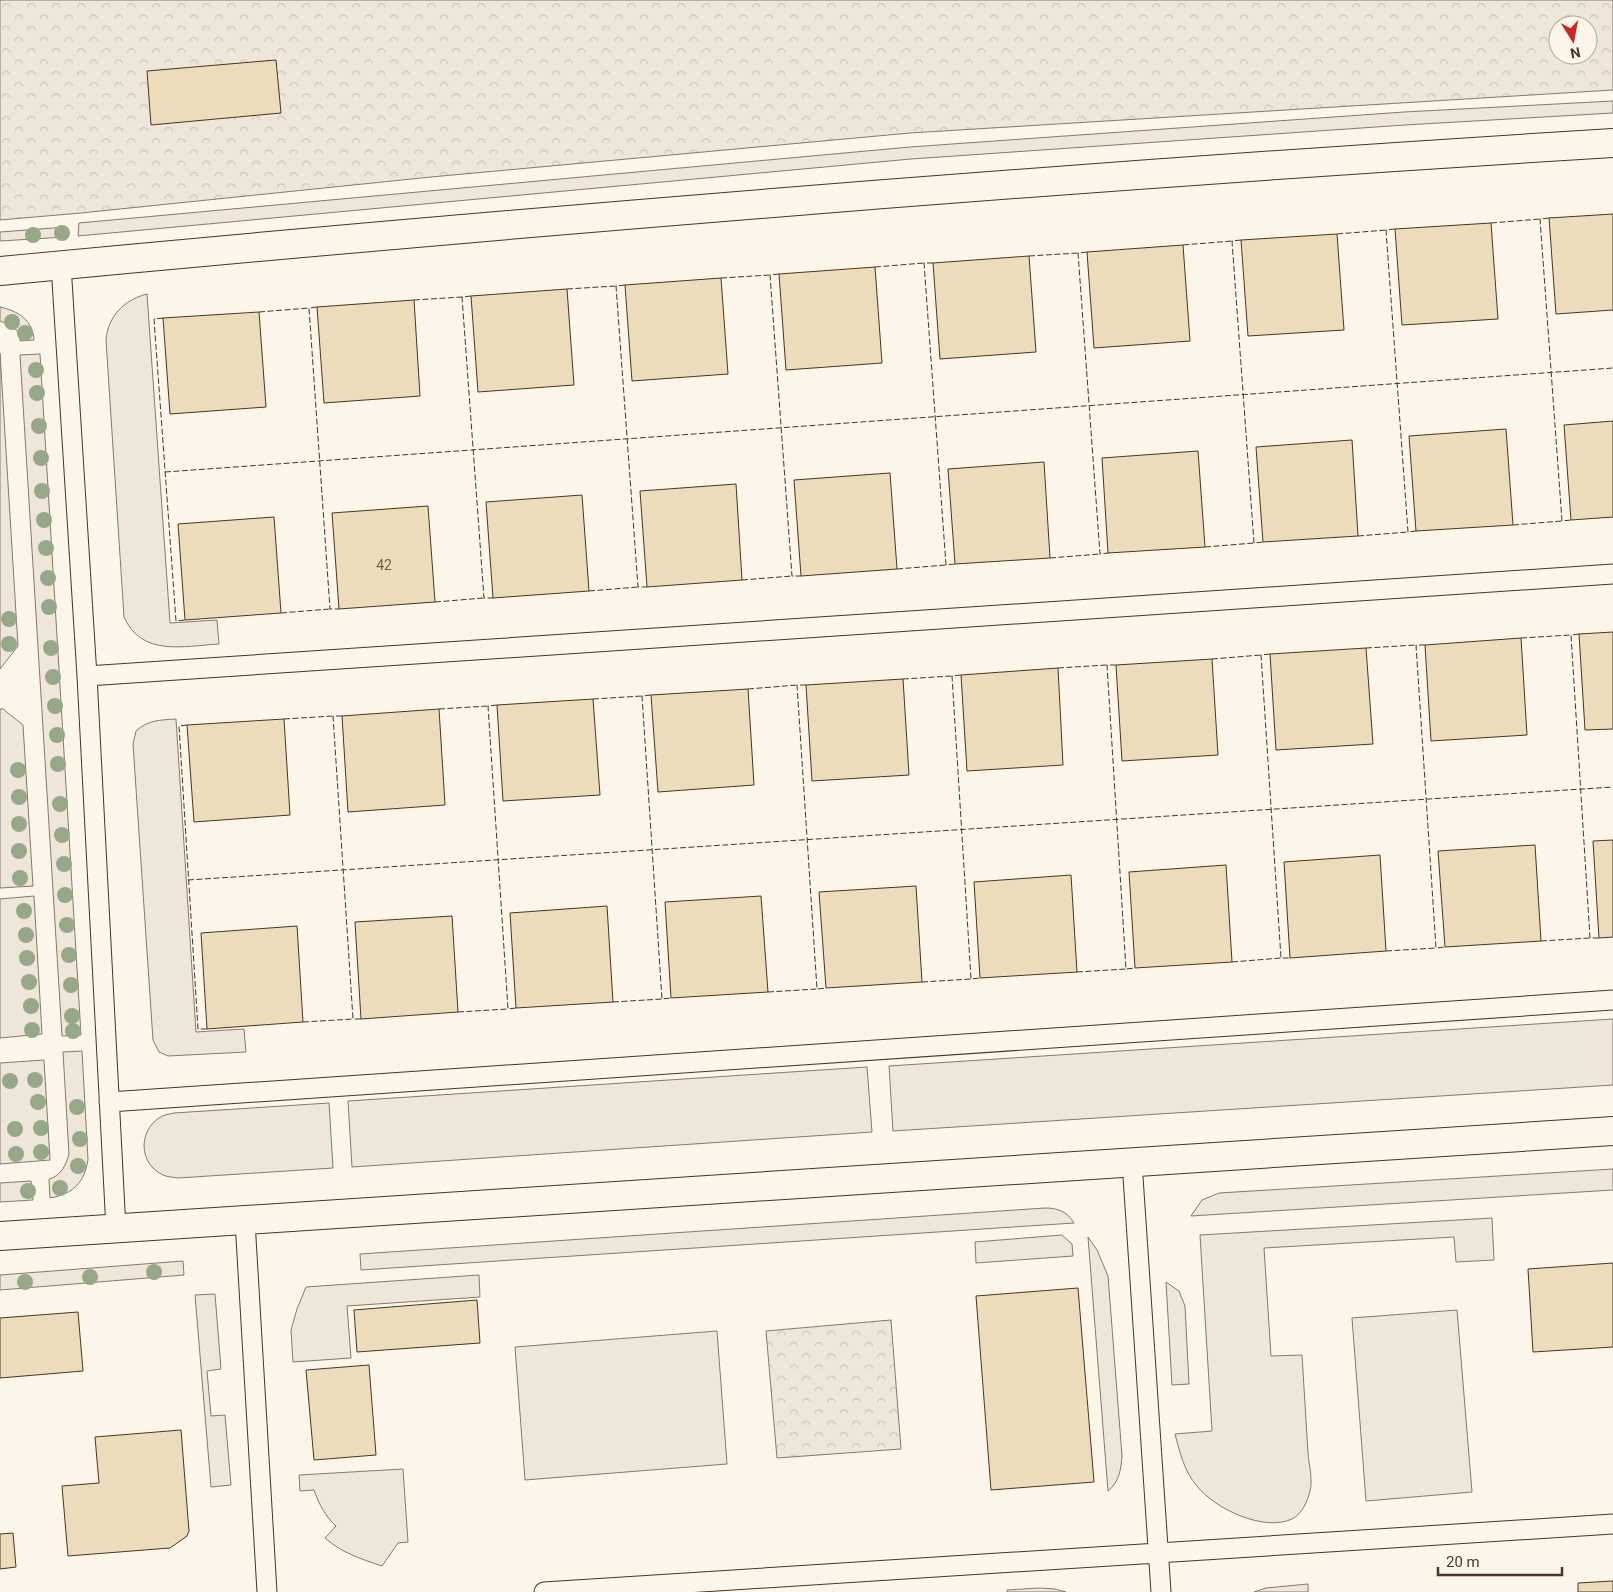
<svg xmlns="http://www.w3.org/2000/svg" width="1613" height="1592" font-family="Roboto,sans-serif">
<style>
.grass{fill:#ede6d9;stroke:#887966}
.forest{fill:url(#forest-crowns);stroke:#887966;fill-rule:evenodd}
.building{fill:#ecdcbc;stroke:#4a3520}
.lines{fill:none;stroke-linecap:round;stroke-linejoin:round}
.lane-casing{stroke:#4a3520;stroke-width:21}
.street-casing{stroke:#4a3520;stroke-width:30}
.lane{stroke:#fbf6e9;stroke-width:19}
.street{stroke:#fbf6e9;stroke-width:28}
.fence{stroke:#4a3520;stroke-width:1;stroke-dasharray:6 2.5;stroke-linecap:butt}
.tree{fill:#96a887}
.labels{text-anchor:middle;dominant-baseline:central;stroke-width:4;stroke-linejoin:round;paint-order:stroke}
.number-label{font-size:14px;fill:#725f47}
</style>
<defs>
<pattern id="forest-crowns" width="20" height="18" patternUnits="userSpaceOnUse" patternTransform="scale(1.25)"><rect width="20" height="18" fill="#ede6d9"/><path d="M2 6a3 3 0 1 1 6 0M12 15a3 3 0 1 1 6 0" fill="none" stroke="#cdc6ba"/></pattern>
</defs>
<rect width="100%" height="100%" fill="#fbf6e9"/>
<path class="grass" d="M1613,101V113L1405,125L911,159L78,236L79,223L910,147L1404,112Z
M66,227L65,237L0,241V232Z
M147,294L170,623L217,620L219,644C183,646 142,657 124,617L106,340C108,316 124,300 147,294Z
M0,307C18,311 33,320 34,340L20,341C20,328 10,325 0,321Z
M0,353L18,646L0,669Z
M40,354L81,1035L62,1036L20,355Z
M0,709H3L23,725L33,886L0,888Z
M176,719L196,1032L244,1029L246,1052L168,1056L159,1052L153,1040L133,744L136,731C148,720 160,720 176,719Z
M34,896L42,1034L0,1038V899Z
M1613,1019V1085L893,1131L889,1066Z
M82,1051L88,1160C84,1183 73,1194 50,1198L49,1179C61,1176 66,1165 69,1154L63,1052Z
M44,1060L50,1160L0,1164V1063Z
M867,1067L872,1132L352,1167L348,1101Z
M329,1103L333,1168L178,1178C173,1177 167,1177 163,1175C139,1164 138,1132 159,1118C163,1115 169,1114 174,1113Z
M1613,1169V1190L1191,1216L1202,1200L1219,1193Z
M31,1181L33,1200L0,1202V1183Z
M1045,1208C1057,1208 1067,1211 1074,1223L361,1270L360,1254Z
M1492,1218L1494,1260L1456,1262L1454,1237L1264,1248L1271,1356L1302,1355C1304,1388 1306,1420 1308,1453C1309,1465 1313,1480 1310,1491C1308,1501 1301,1515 1292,1519C1264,1532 1215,1509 1197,1486C1184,1471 1180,1453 1175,1434L1212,1431L1200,1235Z
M1062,1235L1072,1244L1073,1256L976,1263L975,1242Z
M1088,1237L1097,1250L1108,1276L1122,1456C1121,1470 1119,1482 1108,1491Z
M183,1261L184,1275L0,1290V1275Z
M479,1275L480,1297L347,1306L351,1358L293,1362L291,1330L297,1309L306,1287Z
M1166,1282L1179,1291L1185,1306L1189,1384L1172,1385Z
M215,1294L221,1369L207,1371L211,1416L225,1415L231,1485L211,1487L195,1295Z
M1457,1310L1472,1492L1366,1501L1352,1318Z
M717,1331L727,1464L525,1480L515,1347Z
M403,1469L408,1542L398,1543L382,1566C361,1559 342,1553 325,1538L336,1526C325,1516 319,1504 314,1490L300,1491L299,1475Z
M1308,1584V1592H1254L1266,1588Z
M1039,1588L1055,1589L1066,1592H1007V1590Z"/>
<path class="forest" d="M0,0H1613V90L910,133L431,177L81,213L0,220ZM1558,25H1588V55H1558Z
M891,1320L901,1449L777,1458L766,1331Z"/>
<path class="building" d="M276,60L281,113L151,125L147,71Z
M1613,214V310L1556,314L1549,218Z
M1491,223L1498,319L1402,325L1395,229Z
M1337,234L1344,330L1248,336L1241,240Z
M1183,245L1190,341L1094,348L1087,252Z
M1029,256L1036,352L940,359L933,263Z
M875,267L882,363L786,370L779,274Z
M721,278L728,374L632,381L625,285Z
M567,289L574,385L478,392L471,296Z
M414,300L420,396L324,403L317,307Z
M259,312L266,407L170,414L163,318Z
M1613,421V517L1571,520L1564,425Z
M1506,429L1513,525L1416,531L1409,436Z
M1352,440L1358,536L1263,542L1256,447Z
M1198,451L1205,547L1108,553L1102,458Z
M1044,462L1050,558L955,564L948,469Z
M890,473L897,569L801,576L794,480Z
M736,484L742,580L647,587L640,491Z
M582,495L589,591L493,598L486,502Z
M428,506L435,602L339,609L332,513Z
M274,517L281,613L185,620L178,524Z
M1613,632V729L1585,730L1579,634Z
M1521,638L1527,735L1431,741L1425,645Z
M1366,648L1373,744L1276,750L1270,654Z
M1212,659L1218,755L1122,761L1116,665Z
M1058,668L1063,765L967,771L961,675Z
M903,679L909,775L812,781L806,685Z
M748,689L754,785L658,792L651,695Z
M593,699L600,795L503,801L497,705Z
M439,709L445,805L348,812L342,716Z
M284,719L290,815L194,822L187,725Z
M1613,840V937L1599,938L1593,841Z
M1535,845L1541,941L1445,947L1438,851Z
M1380,855L1386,951L1290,958L1284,862Z
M1226,865L1232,962L1135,968L1129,872Z
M1071,875L1077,972L980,978L974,882Z
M916,886L922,982L826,988L819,892Z
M761,896L768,992L671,998L665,902Z
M607,906L613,1002L516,1008L510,913Z
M452,916L458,1012L361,1019L355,922Z
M297,926L303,1022L207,1029L201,933Z
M1613,1263V1347L1533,1352L1528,1269Z
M1078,1288L1094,1482L991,1490L976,1296Z
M477,1300L480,1343L357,1352L354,1310Z
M78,1312L83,1371L0,1378V1318Z
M369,1365L376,1455L314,1460L306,1370Z
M181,1430L189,1531L187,1536L170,1548L68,1556L62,1486L99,1483L95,1437Z
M13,1533L16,1567L0,1569V1534Z
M1613,1581V1592H1578V1583Z"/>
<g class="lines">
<defs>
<path id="lane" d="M61,265L87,676L116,1229
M87,676L1613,574
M109,1102L1613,1000
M1132,1162L1161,1592
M245,1221L267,1592
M544,1592L1613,1524"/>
<path id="street" d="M0,271C537,220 1075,176 1613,143
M0,1236L1613,1131"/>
</defs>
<use href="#lane" class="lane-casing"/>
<use href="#street" class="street-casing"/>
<use href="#lane" class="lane"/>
<use href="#street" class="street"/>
<path class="fence" d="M1549,218L1540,219L1562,521L1571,520
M1491,223L1540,219
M1395,229L1386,230L1408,532L1416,531
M1337,234L1386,230
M1241,240L1232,241L1254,543L1263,542
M1183,245L1232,241
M1087,252L1078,253L1100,554L1108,553
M1029,256L1078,253
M933,263H924L946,565L955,564
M875,267L924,263
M779,274L770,275L792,576H801
M721,278L770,275
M625,285L616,286L638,587H647
M567,289L616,286
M471,296L462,297L484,598H493
M414,300L462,297
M317,307L309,308L330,609H339
M259,312L309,308
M163,318L154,319L176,621L185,620
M165,472L1613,368
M1513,525L1562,521
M1358,536L1408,532
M1205,547L1254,543
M1050,558L1100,554
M897,569L946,565
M742,580L792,576
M589,591L638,587
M435,602L484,598
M281,613L330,609
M1579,634L1571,635L1590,938H1599
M1521,638L1571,635
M1425,645H1416L1436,948L1445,947
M1366,648L1416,645
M1270,654L1261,655L1281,958H1290
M1212,659L1261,655
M1116,665H1107L1126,969L1135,968
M1058,668L1107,665
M961,675L952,676L971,979L980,978
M903,679L952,676
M806,685H797L817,989L826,988
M748,689L797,685
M651,695L642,696L662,999L671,998
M593,699L642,696
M497,705L488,706L508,1009L516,1008
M439,709L488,706
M342,716H333L353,1019H361
M284,719L333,716
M187,725L179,726L198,1029H207
M188,880L1613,787
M1541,941L1590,938
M1386,951L1436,948
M1232,962L1281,958
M1077,972L1126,969
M922,982L971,979
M768,992L817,989
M613,1002L662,999
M458,1012L508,1009
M303,1022L353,1019"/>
</g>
<g class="tree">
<circle cx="62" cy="233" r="8"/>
<circle cx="33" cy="235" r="8"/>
<circle cx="12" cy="322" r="8"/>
<circle cx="25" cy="333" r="8"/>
<circle cx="36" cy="370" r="8"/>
<circle cx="37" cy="393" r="8"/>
<circle cx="39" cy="426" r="8"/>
<circle cx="41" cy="458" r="8"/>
<circle cx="42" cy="491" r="8"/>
<circle cx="44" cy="520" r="8"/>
<circle cx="46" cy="548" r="8"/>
<circle cx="48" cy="578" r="8"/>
<circle cx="49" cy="607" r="8"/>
<circle cx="9" cy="619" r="8"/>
<circle cx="9" cy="644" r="8"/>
<circle cx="51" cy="648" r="8"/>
<circle cx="53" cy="677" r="8"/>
<circle cx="55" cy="706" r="8"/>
<circle cx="57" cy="735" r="8"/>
<circle cx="58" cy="764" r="8"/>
<circle cx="18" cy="770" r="8"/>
<circle cx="19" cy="797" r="8"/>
<circle cx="60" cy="804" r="8"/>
<circle cx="19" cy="824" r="8"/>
<circle cx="62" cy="835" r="8"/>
<circle cx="19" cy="851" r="8"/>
<circle cx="64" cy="864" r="8"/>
<circle cx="20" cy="878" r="8"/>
<circle cx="65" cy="895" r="8"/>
<circle cx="24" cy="911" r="8"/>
<circle cx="67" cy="925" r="8"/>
<circle cx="26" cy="935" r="8"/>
<circle cx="69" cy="955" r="8"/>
<circle cx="27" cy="958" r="8"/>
<circle cx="29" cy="982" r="8"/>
<circle cx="71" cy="985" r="8"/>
<circle cx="31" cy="1006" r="8"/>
<circle cx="72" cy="1016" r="8"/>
<circle cx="32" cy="1030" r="8"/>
<circle cx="73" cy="1031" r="8"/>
<circle cx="35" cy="1080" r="8"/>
<circle cx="10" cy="1081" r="8"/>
<circle cx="38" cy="1102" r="8"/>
<circle cx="77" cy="1107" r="8"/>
<circle cx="41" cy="1128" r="8"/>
<circle cx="15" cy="1129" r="8"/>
<circle cx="80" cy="1139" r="8"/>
<circle cx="41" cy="1152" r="8"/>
<circle cx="16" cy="1154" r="8"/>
<circle cx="78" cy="1166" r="8"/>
<circle cx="60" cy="1188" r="8"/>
<circle cx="28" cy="1191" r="8"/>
<circle cx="154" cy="1272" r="8"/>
<circle cx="90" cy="1277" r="8"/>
<circle cx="25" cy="1282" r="8"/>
</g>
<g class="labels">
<g class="number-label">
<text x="384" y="565">42</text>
</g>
</g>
<g transform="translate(1573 40) rotate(169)"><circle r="24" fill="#fbf6e9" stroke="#b4a999"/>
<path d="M0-4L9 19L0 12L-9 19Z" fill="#c62828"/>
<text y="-8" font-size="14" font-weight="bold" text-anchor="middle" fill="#4a3520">N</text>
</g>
<path d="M1438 1567v8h124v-8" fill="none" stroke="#4a3520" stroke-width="2.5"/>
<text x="1446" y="1567" font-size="15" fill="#4a3520" stroke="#fbf6e9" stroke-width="4" paint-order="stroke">20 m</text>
</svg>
